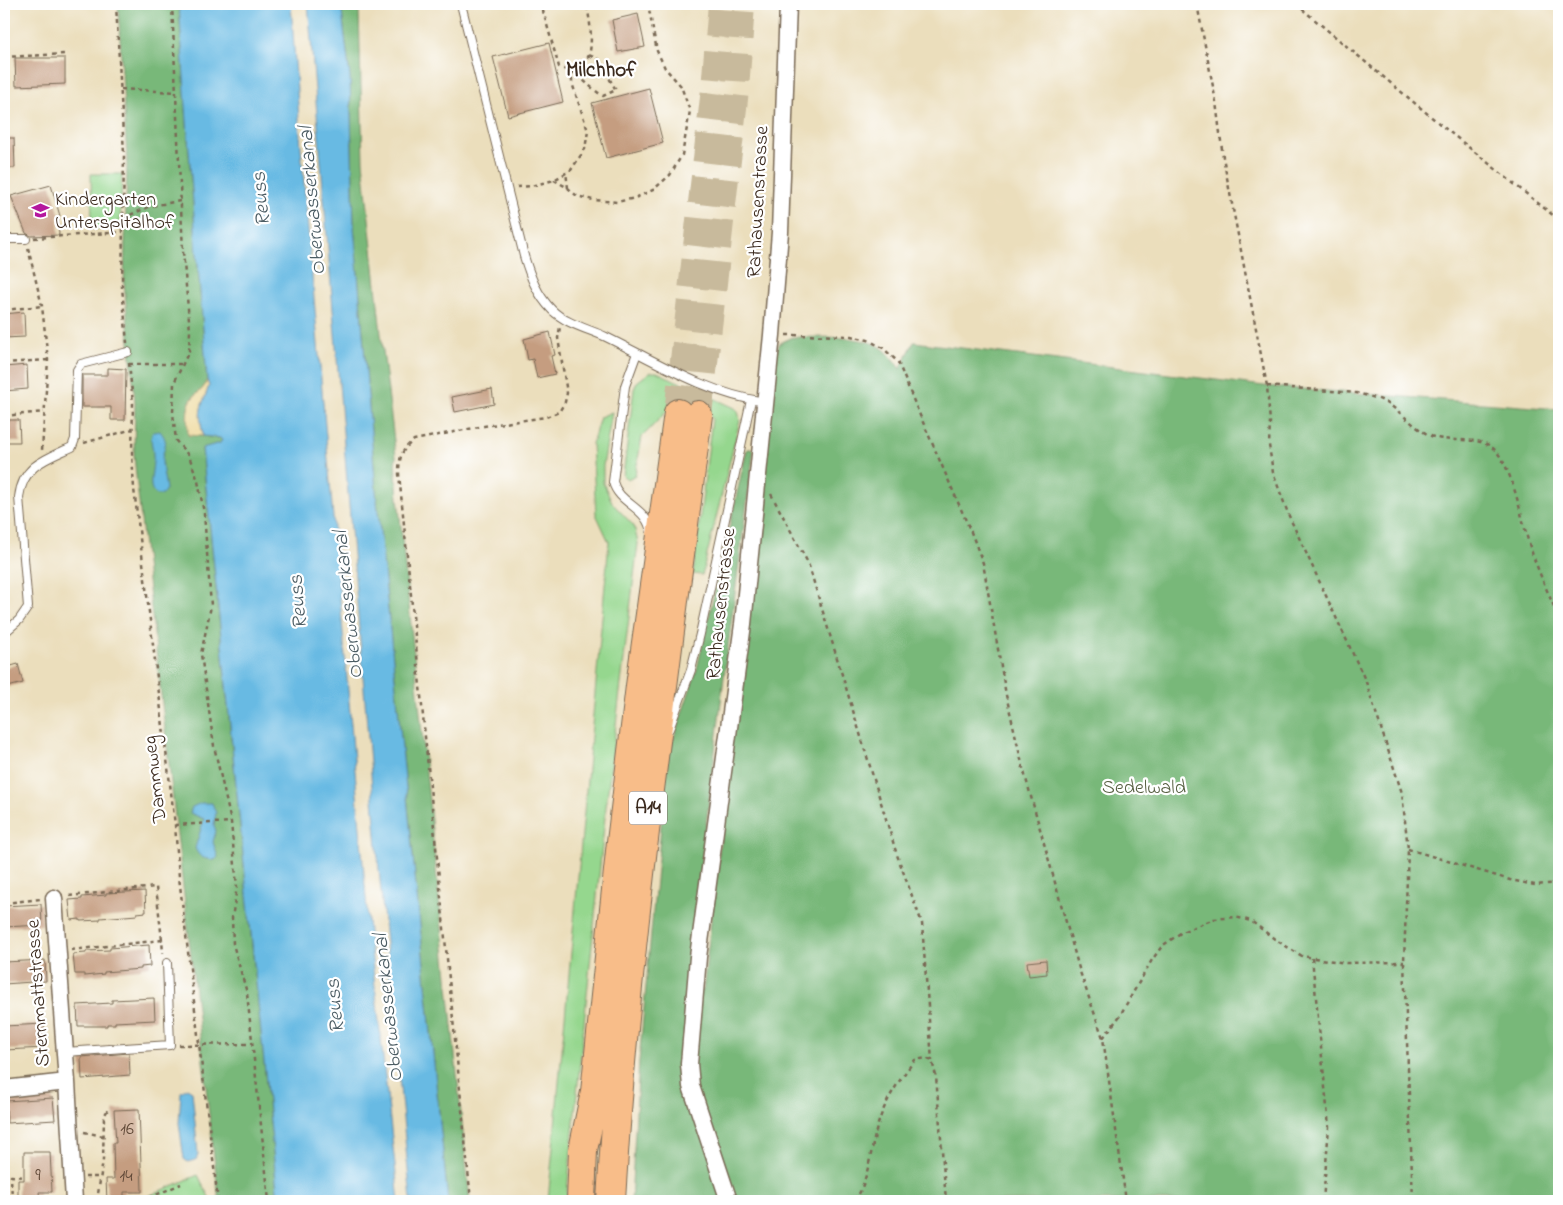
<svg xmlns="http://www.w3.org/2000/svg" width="1563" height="1205" font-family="'Indie Flower',sans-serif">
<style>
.green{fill:#95d78e;stroke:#688056}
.forest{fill:#78b879;stroke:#5a714c}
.sand{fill:#eeda9e;stroke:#94825e}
.water{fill:#68bae3;stroke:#527280}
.building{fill:#c59d80}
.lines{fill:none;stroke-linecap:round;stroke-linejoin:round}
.motorway-tunnel{stroke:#c8ba9c;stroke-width:28;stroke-dasharray:28 14;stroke-linecap:butt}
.service-casing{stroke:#796955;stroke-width:10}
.minor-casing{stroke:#796955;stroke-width:19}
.motorway-casing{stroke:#796955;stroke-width:30}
.path{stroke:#796955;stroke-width:2.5;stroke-dasharray:4 4;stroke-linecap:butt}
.service{stroke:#fff;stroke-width:8}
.minor{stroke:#fff;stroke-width:16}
.motorway{stroke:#f8bd89;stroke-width:28}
.labels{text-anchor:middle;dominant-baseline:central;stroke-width:4.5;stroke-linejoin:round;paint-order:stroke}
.number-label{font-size:18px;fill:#5e4736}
.shield{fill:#fff;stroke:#766a62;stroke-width:1}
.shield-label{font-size:19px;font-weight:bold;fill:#3b2a1e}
.poi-label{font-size:20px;fill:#3b2a1e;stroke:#fff;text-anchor:start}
.street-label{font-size:20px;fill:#3b2a1e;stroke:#fff}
.park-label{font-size:20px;fill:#565e40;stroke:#fff}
.neighbourhood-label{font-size:21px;font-weight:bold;fill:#3b2a1e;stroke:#fff}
.water-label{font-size:21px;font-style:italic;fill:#4b5c63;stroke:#fff}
</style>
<rect width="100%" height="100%" fill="#fff"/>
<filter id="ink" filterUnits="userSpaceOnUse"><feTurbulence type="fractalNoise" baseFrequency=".02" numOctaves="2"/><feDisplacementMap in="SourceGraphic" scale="10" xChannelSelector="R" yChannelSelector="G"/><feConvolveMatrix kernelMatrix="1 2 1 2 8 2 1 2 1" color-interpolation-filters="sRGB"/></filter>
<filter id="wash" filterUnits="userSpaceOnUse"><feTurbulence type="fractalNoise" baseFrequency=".0096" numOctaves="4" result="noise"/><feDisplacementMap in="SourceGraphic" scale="20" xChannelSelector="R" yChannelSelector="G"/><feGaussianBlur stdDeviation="1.12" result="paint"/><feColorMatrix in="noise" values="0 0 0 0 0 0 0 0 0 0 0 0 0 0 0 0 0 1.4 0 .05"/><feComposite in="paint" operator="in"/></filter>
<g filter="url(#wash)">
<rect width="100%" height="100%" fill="#ebdebc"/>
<path class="green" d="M91,174H122L120,229H92Z
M650,372H657L735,408L738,411L740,420L702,575L693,574L712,419L710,415L670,408L642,437L635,475L628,479L623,476L634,389L637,382Z
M612,412L603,466V483L613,504L634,526L638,543L606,807L566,1201H548L609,542L596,514L592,444L600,417Z
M198,1175L209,1197V1201H148L146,1197Z"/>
<path class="forest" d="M118,4H179L189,152L207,380C204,391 198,390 192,398C185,409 188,423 188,435L221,438L222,440L220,443L202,449L278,1201H219L136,476L134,455L135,402L124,283L127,160Z
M341,4H358L359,12L363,161L381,334L396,457L395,464L398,498L470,1201H448L376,491L354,226L350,77Z
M793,337C817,338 861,334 882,348C889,353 895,362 900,369L914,342L1264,386L1559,409V1201H631L639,1061L667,763L672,743L697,669L747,449H754L724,677L686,989L703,991L777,349L780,343Z"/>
<path class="sand" d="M207,380L209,386C200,410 198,409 203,436L188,435C188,423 185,409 192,399C199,390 203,392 207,380Z"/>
<path class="water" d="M179,4H291L301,148L369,932L399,1201H278L202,448L220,443L222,440L220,438L203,436C198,409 200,411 209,386L207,380L189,152Z
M308,4H341L350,77L354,226L376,491L448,1201H411L378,860Z
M160,431C171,444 162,448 162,461C162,470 165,480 166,489L162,495H158C154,493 152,491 151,486C150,479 154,463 153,455C153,446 149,440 153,432Z
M201,803H212L216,813L214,825L216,831L213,842L218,857L215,860C204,859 199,858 195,848L204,819L190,813L192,807Z
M187,1088L192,1091L198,1154L196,1160L188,1162L184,1159L179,1123L181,1092Z"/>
<g id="blocks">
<path class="building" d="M638,14L645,47L618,52L612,20Z
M549,43L563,102L508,116L493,57Z
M15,58H65V84L16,86Z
M649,88L663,143L606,158L592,103Z
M4,138H14L15,168H4Z
M51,185L60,216H58L59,235L31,236L26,233L11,196Z
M24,312L25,337L4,338V314Z
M550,332L555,355L551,356L555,374L537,378L533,359L528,360L524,339Z
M27,365L28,389L4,391V367Z
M108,368L126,369L125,420H111V407H82V375H108Z
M492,389L494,404L455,412L452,397Z
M4,420H19L20,442H4Z
M18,664L23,683L4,688V668Z
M145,891L146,912L137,913V915L100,918V920L80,921V919L71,920L69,900L82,899V897L106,895V893Z
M41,904L42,925L4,927V906Z
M149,945L150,966L141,967V969L104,972V974L84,976V974H75L73,954L86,953V951L110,950V948Z
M45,960L46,981L4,984V962Z
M1046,960L1047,974L1029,976L1027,962Z
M154,998L155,1020L115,1022V1024H107V1026H78L77,1005L112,1003V1000Z
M44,1024L45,1048L4,1050V1026Z
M129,1053L130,1075L82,1079L81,1057Z
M53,1098L55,1120L7,1123L6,1101Z
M139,1109L142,1192H124V1201H107L106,1179H114L113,1143H116L114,1110Z
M24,1152H50L52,1192H39L40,1200L18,1201V1180H24Z"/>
</g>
</g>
<g filter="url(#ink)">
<use href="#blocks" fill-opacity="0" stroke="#796955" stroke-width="1"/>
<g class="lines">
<path class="motorway-tunnel" d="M678,413L715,89L722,4
M698,415L735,90L741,4"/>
<defs>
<path id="service" d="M461,4L524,256C530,276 537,295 552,310C566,324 589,329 606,337C657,362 708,394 765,402
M4,239H26
M637,353L625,386L613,482C619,505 649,507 651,534
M4,633L19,620L28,607L19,497C23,465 46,459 72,447L75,439L77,370L81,364L128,352
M669,729L691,670L700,634L751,400
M65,1052L170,1045L167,963"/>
<path id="minor" d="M54,898L67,1082L74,1201
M4,1089L67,1082
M729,1201L691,1086L689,1064L698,957L743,624L772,335L780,232L788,4"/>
<path id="motorway" d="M581,1201L583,1150L595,1092L621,842L640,686L678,413
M611,1201C626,938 665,677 698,415"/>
</defs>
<use href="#service" class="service-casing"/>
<use href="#minor" class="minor-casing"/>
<use href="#motorway" class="motorway-casing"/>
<path class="path" d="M116,4L124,154L122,287L127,343
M172,4L183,252L190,331L189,351L174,383L173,413L176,441L189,456L198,481L204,513L211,606L201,654L214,746L231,822L237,887L232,918L233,944L247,993L269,1201
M549,4L543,11L559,67C564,70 570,70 574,73C584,80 592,89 603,96L616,90L598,59L589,55
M1197,4L1216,102L1223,157L1267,386L1270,422L1269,445L1273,473L1289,516L1366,682L1402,793L1408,849L1404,962L1413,1201
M1296,4L1441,125L1559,220
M4,57L65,54
M121,89L176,92
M554,180L568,188L566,172
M517,187L531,186L554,180L571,170L585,149L588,131L572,83V71C578,67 586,62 589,55C593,43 590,16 586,4
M568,188L577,196L593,200L617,202L635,198L653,190L670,175L682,155L690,111L681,86L665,68L657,51L648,4
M123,218L151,206L180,201
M34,238L123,232
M28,248L42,306L48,360L42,450
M4,310L42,306
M786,335L851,336L868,340L883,348L898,362L915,404L971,532L983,563L1006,695L1023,768L1080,972L1103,1038L1126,1201
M4,363L48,360
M129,363L133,403L132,453L134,489L175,825L179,877L218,1201
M129,364H183
M1267,386L1356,393C1364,395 1373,397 1381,400C1398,408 1411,425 1427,434C1446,445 1473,435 1490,446C1512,459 1522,523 1530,547C1538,571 1549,595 1559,618
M4,416L44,412
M84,443L133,429
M771,494L808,563L897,855L922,923L932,1061
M175,825L231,822
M1408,849L1510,880L1535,885L1559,883
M69,896L156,887L162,940
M4,903L41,899
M71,950L162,940L163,953
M1312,958L1329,1127L1323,1201
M1103,1038L1119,1017L1152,960L1162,946L1182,932L1214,919L1235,917L1251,921L1276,940L1302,956L1346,963L1404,962
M179,1045L251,1044
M84,1132L103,1136
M85,1177H101
M12,1201L11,1176L26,1177
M97,1201L103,1160L104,1116L109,1108
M142,1201L181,1184
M471,1201L399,474C399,458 401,450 414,440L484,426L546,417L559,412L565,402L567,393L558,338L560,327
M855,1201C868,1181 870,1154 876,1131C883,1104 898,1081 915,1060L926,1058L932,1061L936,1076L946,1201"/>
<use href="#service" class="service"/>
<use href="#minor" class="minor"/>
<use href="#motorway" class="motorway"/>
</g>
</g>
<defs>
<symbol id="school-bare" viewBox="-9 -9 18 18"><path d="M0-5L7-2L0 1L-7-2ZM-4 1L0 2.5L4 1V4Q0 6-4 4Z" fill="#b5179e" stroke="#fff" stroke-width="2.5" paint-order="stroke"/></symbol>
</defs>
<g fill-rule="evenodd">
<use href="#school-bare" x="28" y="198" width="25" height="25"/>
</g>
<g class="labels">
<g class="number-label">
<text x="127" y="1130">16</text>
<text x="38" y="1176">9</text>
<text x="126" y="1177">14</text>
</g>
<rect class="shield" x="629" y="791.5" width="38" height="33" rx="4"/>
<g class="shield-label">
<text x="648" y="808">A14</text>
</g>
<g class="poi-label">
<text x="55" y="200">Kindergarten<tspan x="55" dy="23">Unterspitalhof</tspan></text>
</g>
<g class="street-label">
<text transform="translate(759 202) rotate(-87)">Rathausenstrasse</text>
<text transform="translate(722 604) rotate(-84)">Rathausenstrasse</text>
<text transform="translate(156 779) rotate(-97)">Dammweg</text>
<text transform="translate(39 993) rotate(-94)">Sternmattstrasse</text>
</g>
<g class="park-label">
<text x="1144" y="788">Sedelwald</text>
</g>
<g class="neighbourhood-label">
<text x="601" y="71">Milchhof</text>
</g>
<g class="water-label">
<text transform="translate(262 199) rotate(-95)">Reuss</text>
<text transform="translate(313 201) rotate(-95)">Oberwasserkanal</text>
<text transform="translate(299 602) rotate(-95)">Reuss</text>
<text transform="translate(349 605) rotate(-96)">Oberwasserkanal</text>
<text transform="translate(336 1006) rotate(-95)">Reuss</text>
<text transform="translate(389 1008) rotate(-96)">Oberwasserkanal</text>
</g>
</g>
<rect width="1563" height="1205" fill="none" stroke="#fff" stroke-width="20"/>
</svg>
